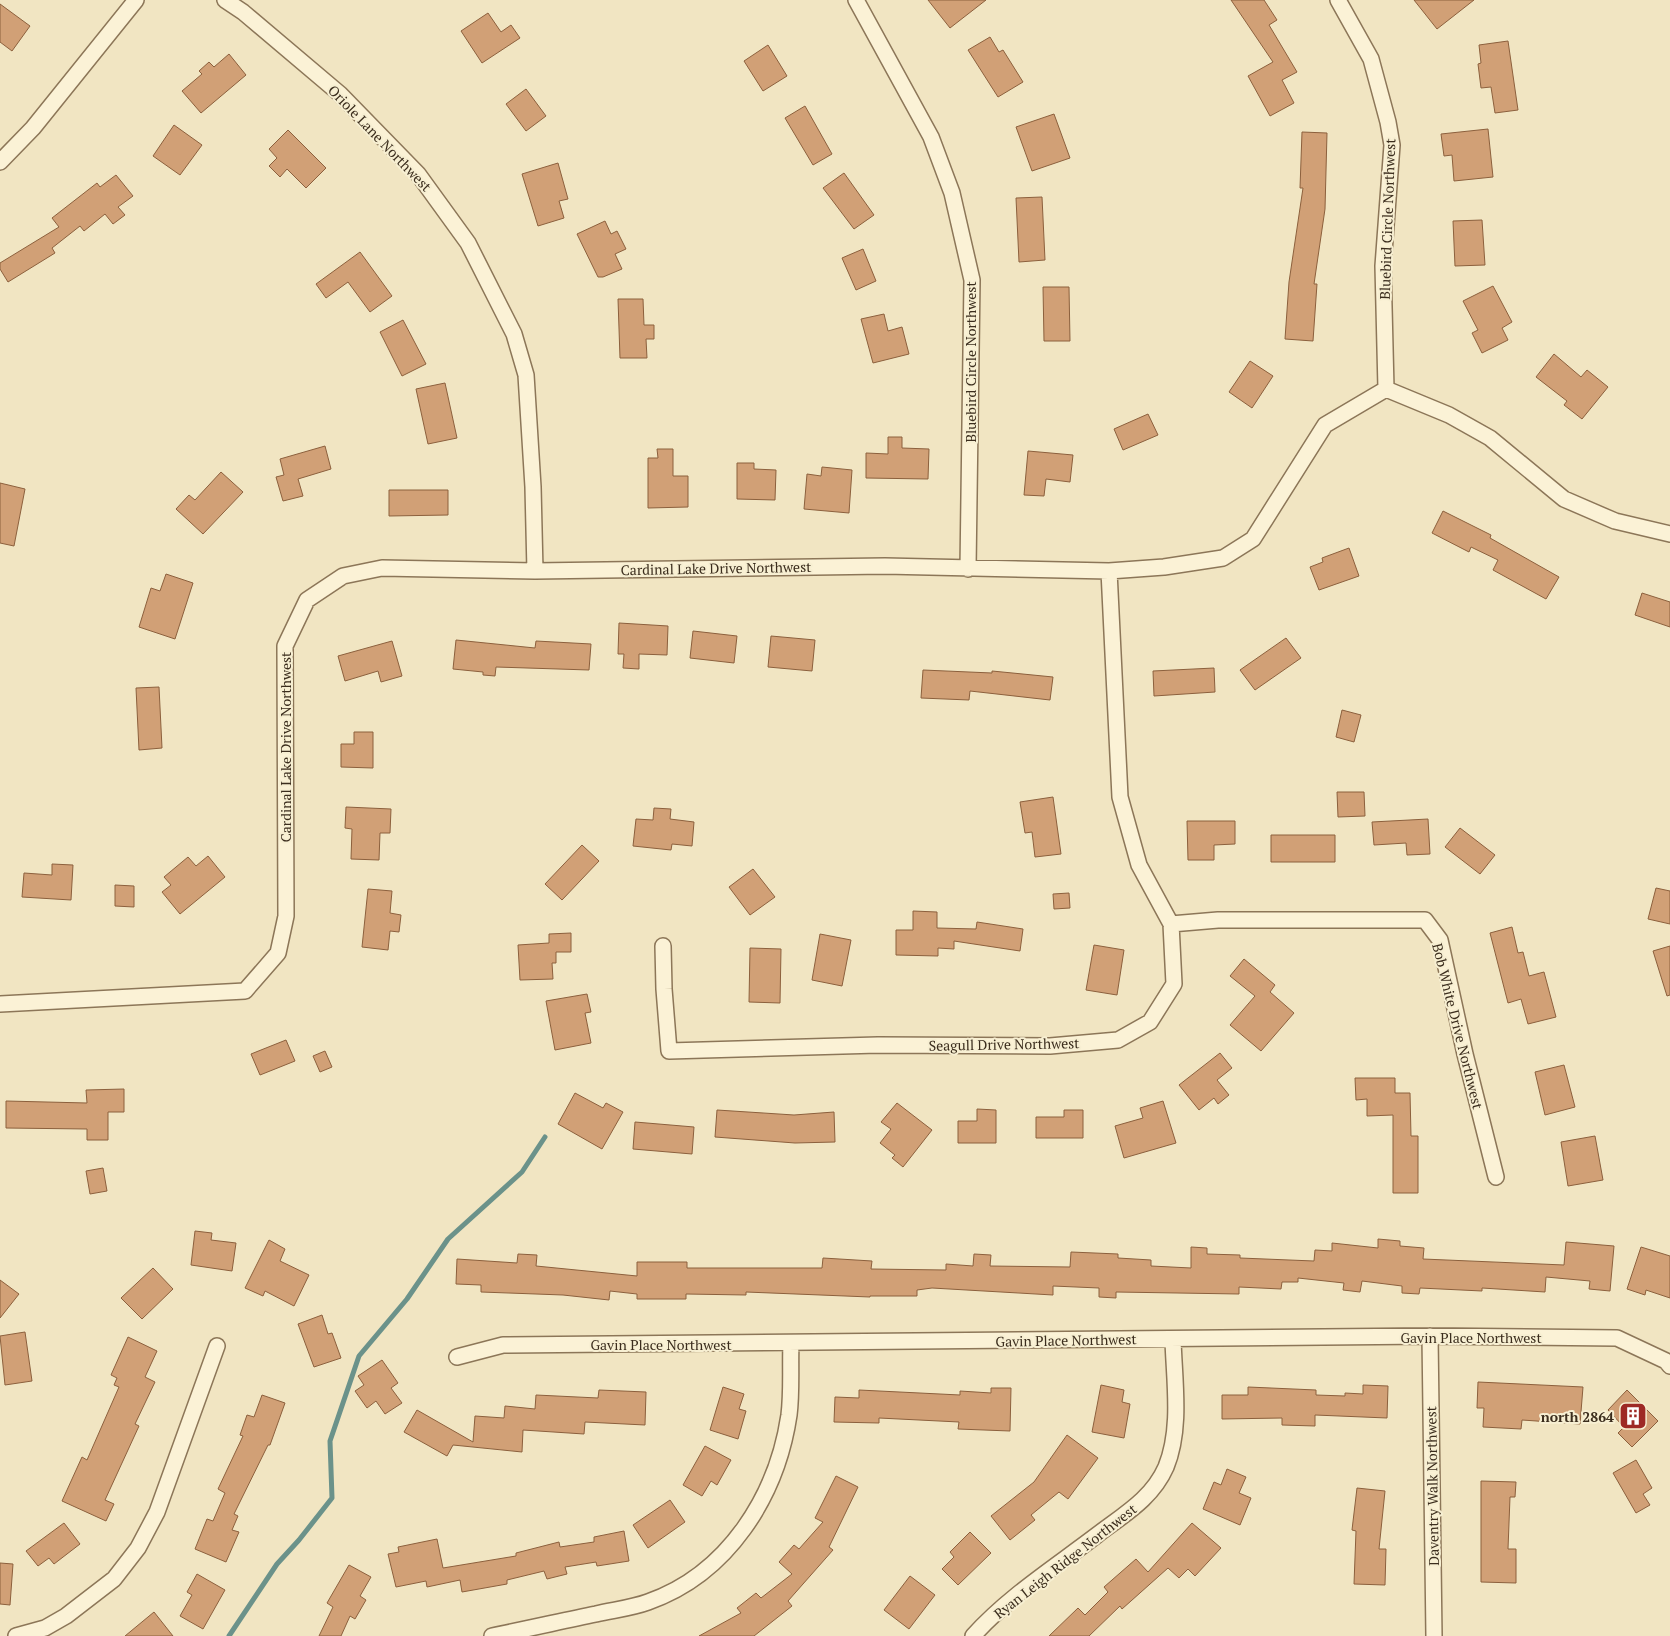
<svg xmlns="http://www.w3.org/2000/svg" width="1670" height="1636" font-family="'PT Serif',serif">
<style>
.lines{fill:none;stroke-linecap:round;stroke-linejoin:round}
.stream{stroke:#6b928a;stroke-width:5}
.building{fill:#d1a076;stroke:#8c603d}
.street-casing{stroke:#8c7658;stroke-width:18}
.street{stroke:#fbf2d6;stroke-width:15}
.labels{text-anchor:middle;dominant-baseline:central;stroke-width:4;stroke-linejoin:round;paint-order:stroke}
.street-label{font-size:14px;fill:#3b2d1d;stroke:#f7efd2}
.poi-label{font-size:14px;font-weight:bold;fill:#3b2d1d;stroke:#f7efd2;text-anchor:end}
</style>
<rect width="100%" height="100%" fill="#f1e5c2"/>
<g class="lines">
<path class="stream" d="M229,1636L277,1564L299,1540L332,1498L330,1441L359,1356L407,1299L448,1239L522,1172L545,1137"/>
</g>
<path class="building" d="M928,0H986L950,28Z
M1231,0H1264L1277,20L1269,25L1297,72L1282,80L1294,103L1270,116L1248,76L1273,62Z
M1414,0H1474L1437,29Z
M0,4L30,26L12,51L0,42Z
M488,13L501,32L511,25L520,38L482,63L461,31Z
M990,37L999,52L1003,50L1023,82L998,97L968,50Z
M1508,41L1518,110L1495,113L1491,87L1481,88L1478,64L1481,63L1479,45Z
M768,45L787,76L763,91L744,61Z
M229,54L246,75L201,113L182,91L202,74L199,71L209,62L214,67Z
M526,89L546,116L526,131L506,104Z
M805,106L832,154L813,165L785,118Z
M1054,114L1070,158L1032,171L1016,127Z
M174,125L202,145L180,175L153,156Z
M1488,129L1493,177L1454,181L1452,155L1444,156L1441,134Z
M288,130L326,168L306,188L287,169L280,177L269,166L277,158L269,149Z
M1302,132L1327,133L1325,209L1314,284H1317L1313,341L1285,339L1289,282L1303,188H1300Z
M558,163L568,199L559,201L564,218L538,226L522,174Z
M844,173L874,215L854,229L823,188Z
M116,175L133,196L118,207L125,215L113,224L105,214L84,231L80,226L52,248L55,253L8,282L0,269V263L59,227L52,218L97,183L100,187Z
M1042,197L1045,260L1019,262L1016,198Z
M1482,220L1485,265L1455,266L1453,221Z
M605,221L611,234L617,231L626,249L615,254L622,269L603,277H598L577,234Z
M863,249L876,281L856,290L842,258Z
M360,252L392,296L370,312L348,282L326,298L316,284Z
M1493,286L1512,322L1502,328L1508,340L1482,353L1472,333L1478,330L1463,301Z
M1043,287H1069L1070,341H1044Z
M618,299H643L644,325H654V339H646L647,358H620Z
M884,314L888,331L902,327L909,354L873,363L861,319Z
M403,320L426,364L402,376L380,332Z
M1554,354L1581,377L1587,370L1608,387L1582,419L1564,405L1567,401L1536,377Z
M1250,361L1273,376L1252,408L1229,392Z
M445,383L457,438L428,444L416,389Z
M1148,414L1158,435L1123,450L1114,429Z
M888,437H902V448L929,449L928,479L866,478V453L888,454Z
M325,446L331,469L298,479L303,496L283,501L276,477L284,475L280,459Z
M657,449H673V476H688V507L648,508V458H658Z
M1028,451L1073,455L1070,482L1046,479L1044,496L1024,495Z
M737,463H754V469L776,470L775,500L737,499Z
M822,467L852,470L849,513L804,509L807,474L821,476Z
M221,472L243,492L203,534L176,509L189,495L195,500Z
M0,483L25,489L14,546L0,543Z
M389,490H448V515L389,516Z
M1443,511L1491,535L1490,538L1559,577L1546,599L1493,570L1498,560L1471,547L1469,552L1432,533Z
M1349,548L1359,576L1319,590L1310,567L1323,562L1322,558Z
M166,574L193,583L175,639L139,627L151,588L160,591Z
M1642,593L1670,602V627L1635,615Z
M619,623L668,626L667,655L639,654V669L623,668L624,654H618Z
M693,631L737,636L734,663L690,658Z
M771,636L815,640L812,671L768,667Z
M1286,638L1301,658L1255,690L1240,670Z
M456,640L535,648L536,641L591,644L589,670L496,667L495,676L483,675V672L453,669Z
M392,641L402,676L381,682L378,671L345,681L338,656Z
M1214,668L1215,692L1154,696L1153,671Z
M923,670L992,673V671L1053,677L1050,700L970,691L969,700L921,698Z
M159,687L162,748L139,750L136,688Z
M1342,710L1361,715L1354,742L1336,737Z
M354,732H373V768L341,767V744H354Z
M1337,792H1364L1365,816L1338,817Z
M1053,797L1061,854L1035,857L1032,832L1025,833L1020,802Z
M346,807L391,809L390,833H380L379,860L351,859L352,829L345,828Z
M654,808L671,809L670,819L694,822L692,846L672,844L671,850L633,846L636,819L653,820Z
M1428,819L1430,854L1407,855L1406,843L1374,845L1372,822Z
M1187,821H1235V844L1214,845V860H1188Z
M1460,828L1495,855L1480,874L1445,847Z
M1271,835H1335V862H1271Z
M582,845L599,861L562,900L545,884Z
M208,856L225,877L180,914L162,892L171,885L164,877L188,857L196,866Z
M52,864L73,865L71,900L22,897L24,873L52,875Z
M753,869L775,897L750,915L729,887Z
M115,885L134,886V907L115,906Z
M1656,888L1670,891V924L1648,919Z
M368,889L392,891L390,913L401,915L399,932L390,931L388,950L362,947Z
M1069,893L1070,908L1054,909L1053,894Z
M913,911L937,912V928L976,929L977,922L1023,929L1020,951L954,941V949L938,948V956L896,955V930H913Z
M1512,927L1518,953L1523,952L1529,976L1544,972L1556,1017L1528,1024L1521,999L1508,1003L1490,933Z
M571,933V952H556V963H552L553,979L520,980L518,945L549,943V934Z
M820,934L851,940L842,986L812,980Z
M1094,945L1124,950L1117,995L1086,990Z
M1670,946V995L1667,996L1653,951Z
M750,948L781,949L780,1003L749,1002Z
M1244,959L1275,985L1270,992L1294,1013L1261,1051L1230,1025L1255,996L1230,976Z
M587,994L591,1012L585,1013L591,1043L555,1050L546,1001Z
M286,1040L295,1061L260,1075L251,1054Z
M325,1051L332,1067L320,1072L313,1056Z
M1220,1053L1232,1068L1217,1080L1229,1095L1218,1104L1214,1098L1199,1110L1179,1085Z
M1564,1065L1575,1107L1545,1115L1535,1072Z
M1355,1078H1395V1093H1410L1411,1136H1418V1193H1393V1115L1367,1116V1099L1356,1100Z
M124,1089V1112H108V1140H87V1129L6,1128V1101L87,1103L86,1090Z
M575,1093L603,1108L606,1103L623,1112L602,1149L558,1124Z
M1163,1101L1176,1143L1124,1158L1115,1126L1143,1118L1140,1108Z
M897,1103L932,1130L903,1167L892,1158L895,1155L880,1143L891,1129L881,1122Z
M977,1109L996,1110V1143H958V1121H977Z
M717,1110L794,1115L834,1112L835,1142L795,1143L715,1137Z
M1064,1110H1083V1138H1036V1117H1064Z
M635,1122L694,1127L692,1154L633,1149Z
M1595,1136L1603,1180L1568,1186L1561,1142Z
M103,1168L107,1191L90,1194L86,1171Z
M195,1231L212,1233L211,1240L236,1243L232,1271L191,1265Z
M1378,1239L1400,1241V1246L1424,1248L1423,1259L1564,1265L1566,1242L1614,1246L1610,1291L1589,1289L1590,1281L1546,1277L1545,1292L1482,1288V1291L1420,1288L1419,1294L1402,1293V1286L1362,1281L1360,1292L1343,1290L1344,1283L1298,1278V1282H1282L1281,1289L1239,1287V1294L1116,1292V1298L1099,1297V1288L1053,1286V1295L932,1288L917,1290V1296H870V1297L746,1292V1295L686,1294V1299H637V1294L610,1291L609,1300L563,1295L481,1292V1285L456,1284L457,1259L517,1263L518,1254L537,1255L536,1266L637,1276V1262H687V1268H822L823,1258L872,1261L871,1269L946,1270V1264L973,1266L974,1254L991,1255L990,1266L1070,1267L1071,1252L1118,1254V1258L1151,1260V1266L1191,1268V1247L1207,1248V1254L1240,1255V1258L1314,1261L1315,1250L1332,1251V1243L1378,1248Z
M269,1240L285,1249L280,1261L309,1275L294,1306L265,1291L263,1296L245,1288Z
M1641,1247L1670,1256V1298L1646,1290L1645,1295L1627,1289Z
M153,1268L173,1289L142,1319L121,1298Z
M0,1280L19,1294L0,1318Z
M322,1315L328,1334L332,1333L341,1358L314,1367L298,1324Z
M25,1332L32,1381L5,1385L0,1336Z
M128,1337L157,1351L145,1377L155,1382L135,1424L139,1426L105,1500L114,1504L106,1521L62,1501L82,1457L87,1460L119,1387L114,1385L117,1378L111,1375Z
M382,1360L398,1383L391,1388L402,1403L385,1414L376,1401L367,1408L355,1391L364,1385L358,1376Z
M1478,1382L1583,1387L1580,1424L1522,1420L1521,1429L1483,1427L1484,1408H1477Z
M1101,1385L1124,1390L1122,1402L1130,1404L1124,1438L1092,1432Z
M1363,1385L1388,1386L1387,1418L1315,1415V1426L1282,1425V1418L1222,1419V1395H1248V1387L1316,1390V1395L1345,1396V1393L1363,1394Z
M723,1387L744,1394L739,1409L746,1411L738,1439L710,1430Z
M991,1388H1011L1010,1431L958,1429L959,1422L879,1418V1423L834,1422L835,1397L859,1398V1390L960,1395V1391L991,1393Z
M599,1390L646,1392L645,1425L585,1422L584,1434L523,1430L522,1452L453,1445L447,1456L404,1432L417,1410L473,1442L475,1416L504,1418L505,1406L535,1409L536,1395L598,1398Z
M1627,1390L1658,1421L1632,1447L1618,1433L1624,1427L1608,1410Z
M262,1395L285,1403L270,1445H268L234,1514L238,1516L232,1530L239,1532L226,1562L195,1549L207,1519L213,1521L225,1493L218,1489L243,1436L240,1435L247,1415L254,1417Z
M1067,1435L1098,1458L1068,1499L1059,1492L1031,1515L1035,1520L1010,1540L991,1516L1034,1482Z
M705,1446L731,1460L717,1485L711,1481L702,1496L683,1485Z
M1636,1460L1652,1488L1643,1494L1650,1505L1636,1513L1613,1473Z
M1227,1469L1246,1477L1239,1493L1251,1498L1240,1525L1203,1509L1214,1482L1221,1485Z
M836,1476L858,1487L829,1547L833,1550L788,1601L792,1606L754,1636H699L741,1613L737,1608L756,1593L761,1598L792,1574L779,1562L794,1545L799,1549L823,1522L815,1518Z
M1481,1481L1516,1482L1515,1497H1510L1508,1549H1516V1583L1481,1582Z
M1357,1488L1385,1491L1379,1549H1386L1385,1585L1354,1584L1356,1531L1352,1530Z
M670,1500L685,1522L648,1548L633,1525Z
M64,1523L80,1544L54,1564L49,1558L38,1566L26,1551Z
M1192,1523L1221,1548L1195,1576L1188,1569L1179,1578L1168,1568L1122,1609L1120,1606L1089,1636H1049L1078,1608L1085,1615L1108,1592L1104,1587L1136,1559L1148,1572Z
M624,1531L629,1561L597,1566L596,1562L565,1567L567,1574L547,1579L544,1571L507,1580V1584L462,1592L460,1580L427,1587L426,1581L396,1587L388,1554L399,1552L398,1547L437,1539L443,1568L516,1556V1553L559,1542L560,1547L594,1542V1537Z
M970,1532L991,1553L958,1585L942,1569L954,1557L950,1552Z
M0,1563L13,1564L10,1605L0,1604Z
M349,1565L371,1577L360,1596L366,1600L355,1619L350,1616L341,1636H319L333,1607L327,1603Z
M197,1574L225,1590L203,1629L180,1616L192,1595L187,1592Z
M910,1576L935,1595L909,1629L884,1610Z
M154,1612L173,1636H125Z"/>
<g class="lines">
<defs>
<path id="street" d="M225,0L243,12L340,94L418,174L468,243L514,334L526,375L533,487L535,571
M856,0L931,137L952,193L972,280L968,569
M1338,0L1371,59L1388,122L1392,145L1383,266L1386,389
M0,162L33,128L136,0
M1386,389L1449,415L1490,438L1564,499L1615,521L1670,534
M1171,924L1218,920H1425L1440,940L1465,1054L1496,1177
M663,946L664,989L669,1051L878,1045L1050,1046L1118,1040L1150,1022L1174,984L1171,924L1139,865L1120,797L1109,571
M0,1004L245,991L278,953L286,916L285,646L307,600L343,576L382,568L535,571L885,566L1109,571L1164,567L1223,558L1253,539L1325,425L1386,389
M1430,1336L1434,1636
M457,1357L503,1345L1430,1336L1617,1338L1666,1361L1670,1366
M16,1636L45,1628L66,1616L114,1579L138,1548L157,1512L217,1346
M492,1636C527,1629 562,1621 596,1614C613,1610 632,1608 648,1602C728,1574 777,1496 789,1415C792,1391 790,1366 791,1343
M973,1636C1008,1597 1055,1567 1097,1535C1123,1515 1152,1499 1166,1467C1182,1428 1174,1380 1173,1339"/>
</defs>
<use href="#street" class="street-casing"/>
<use href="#street" class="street"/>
</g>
<defs>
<symbol id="building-square" viewBox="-11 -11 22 22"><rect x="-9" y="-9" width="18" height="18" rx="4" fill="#9e2925" stroke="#f7efd2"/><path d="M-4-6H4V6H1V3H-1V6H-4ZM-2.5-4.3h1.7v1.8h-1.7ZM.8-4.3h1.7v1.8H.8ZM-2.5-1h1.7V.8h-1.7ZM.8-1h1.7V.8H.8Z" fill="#fff"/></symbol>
</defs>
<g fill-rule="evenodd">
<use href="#building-square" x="1617" y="1400" width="32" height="32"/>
</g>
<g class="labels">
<g class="street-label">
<text transform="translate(380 138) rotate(46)">Oriole Lane Northwest</text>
<text transform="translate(1387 219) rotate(-88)">Bluebird Circle Northwest</text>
<text transform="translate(970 362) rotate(-90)">Bluebird Circle Northwest</text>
<text transform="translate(716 568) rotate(-1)">Cardinal Lake Drive Northwest</text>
<text transform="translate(285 747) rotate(-90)">Cardinal Lake Drive Northwest</text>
<text transform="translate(1458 1026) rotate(76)">Bob White Drive Northwest</text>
<text transform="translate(1004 1044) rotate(-1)">Seagull Drive Northwest</text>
<text x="1471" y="1337">Gavin Place Northwest</text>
<text transform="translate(1066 1340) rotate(-1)">Gavin Place Northwest</text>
<text x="661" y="1344">Gavin Place Northwest</text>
<text transform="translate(1432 1486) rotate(-91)">Daventry Walk Northwest</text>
<text transform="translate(1065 1561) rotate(-38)">Ryan Leigh Ridge Northwest</text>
</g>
<g class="poi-label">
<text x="1614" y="1416">north 2864</text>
</g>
</g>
</svg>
